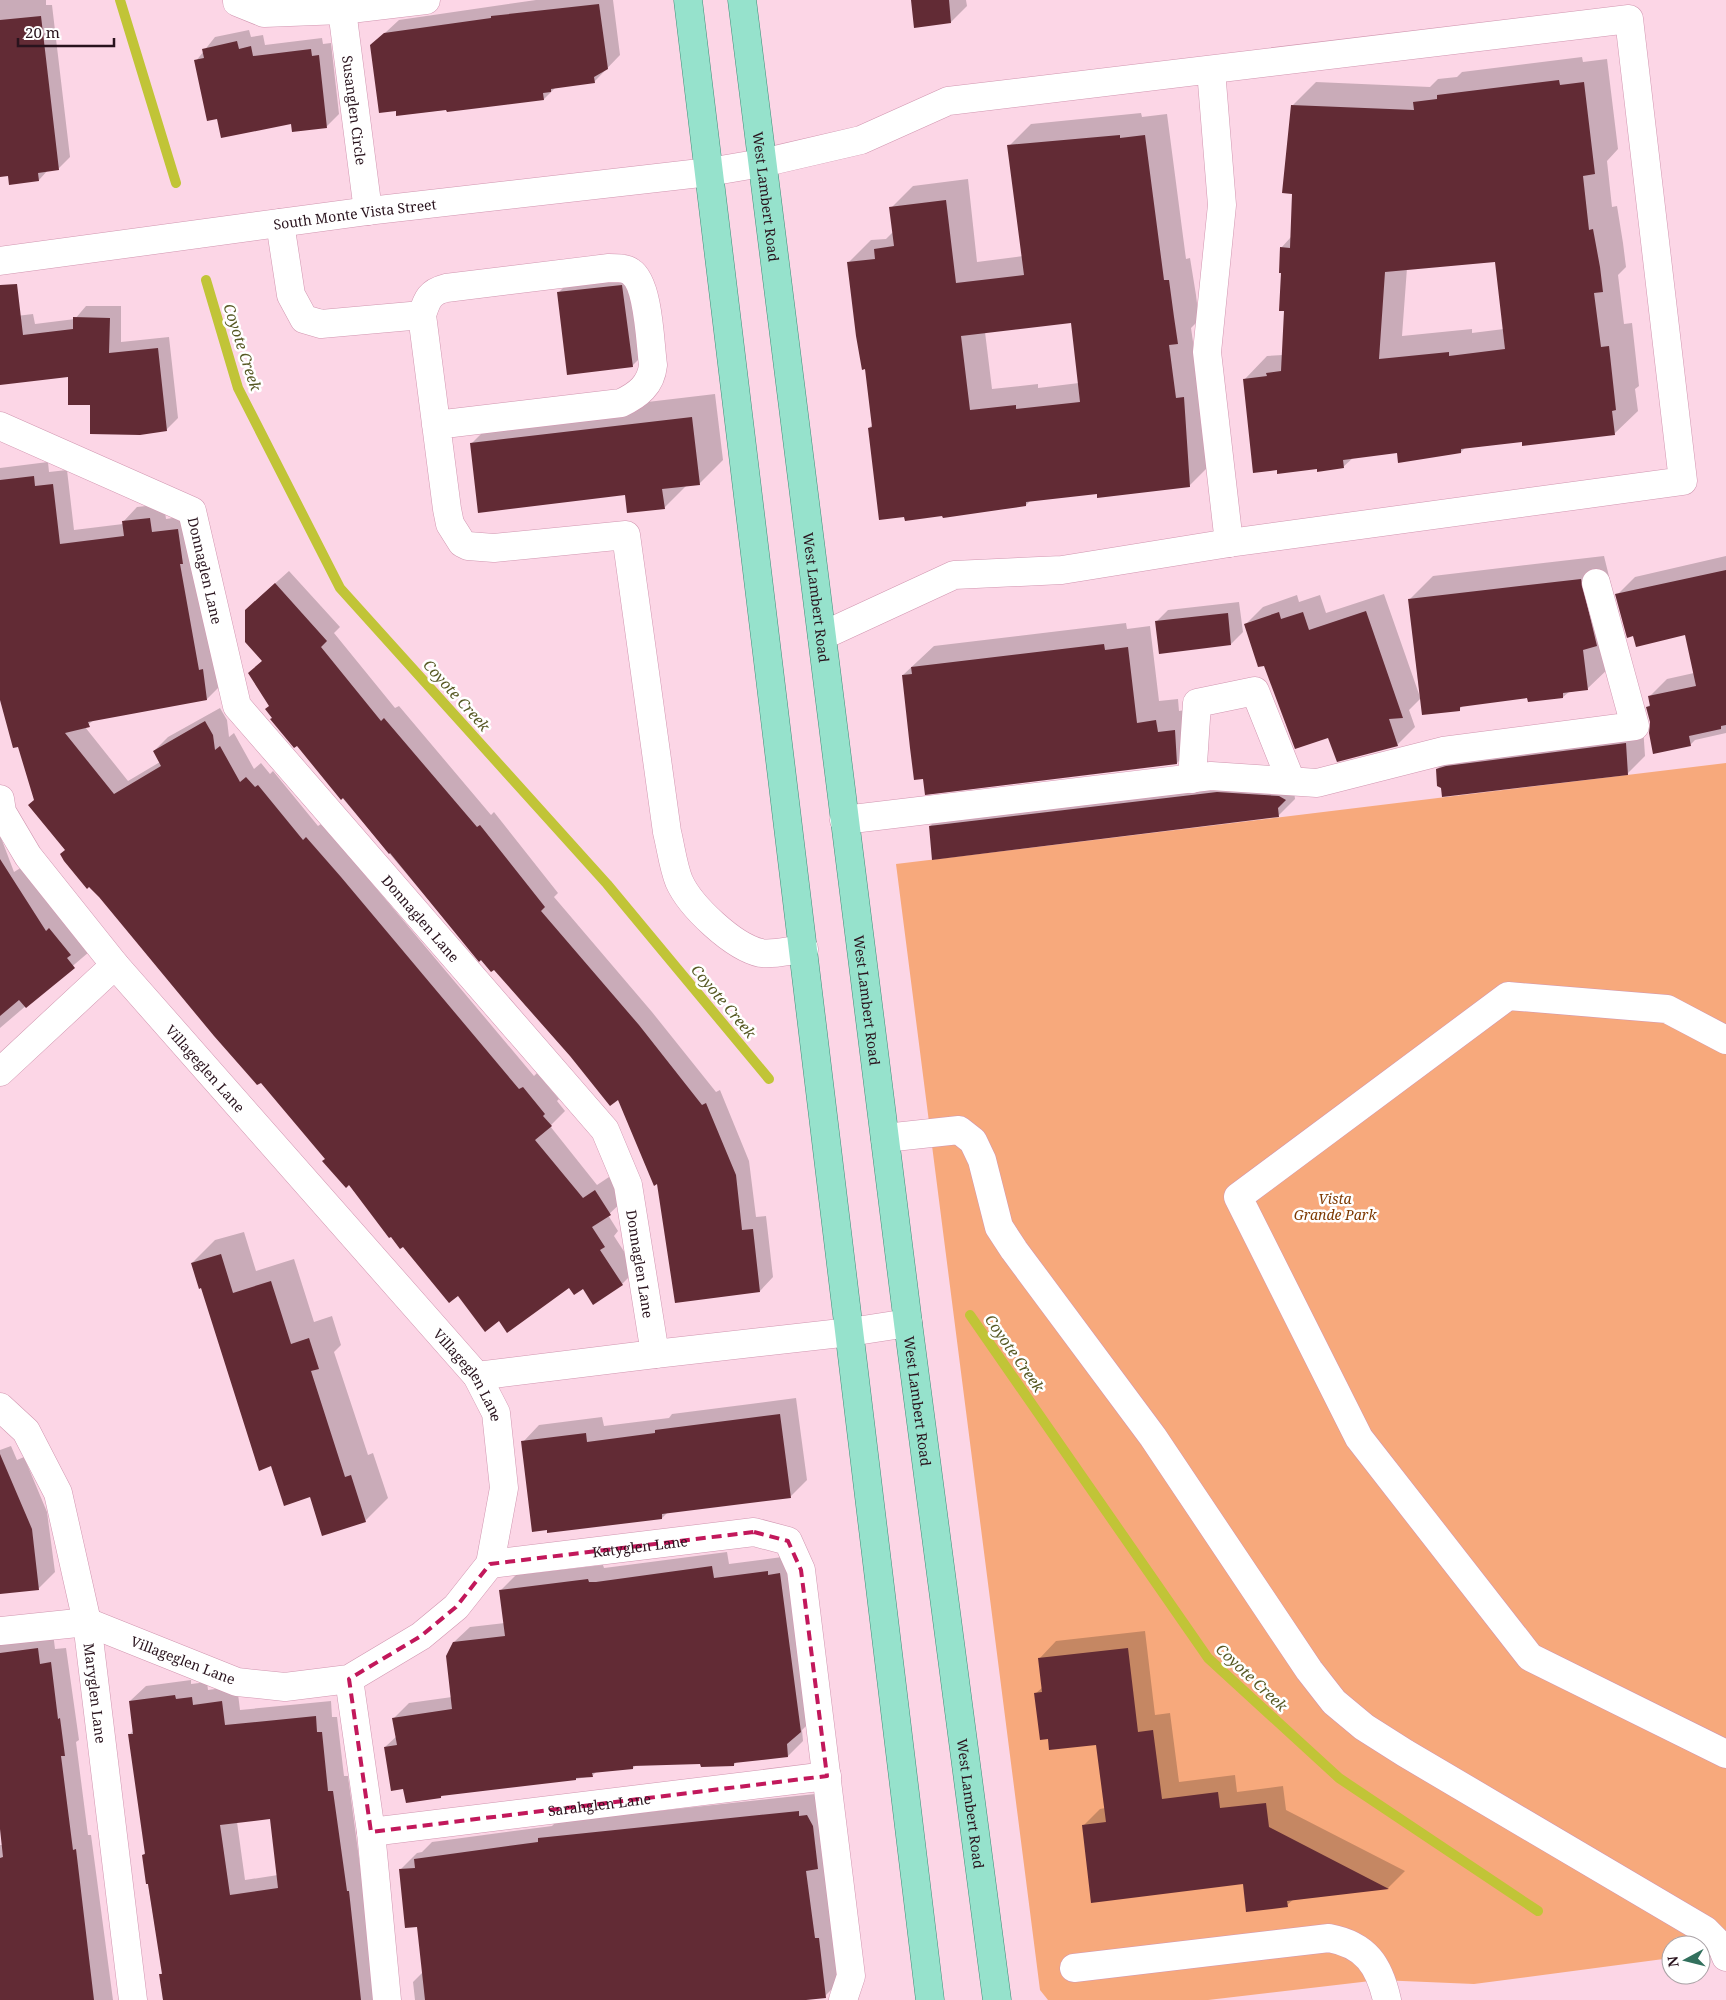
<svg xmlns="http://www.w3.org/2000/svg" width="1726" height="2000" font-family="'Noto Serif',serif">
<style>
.green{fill:#f7a97c}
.shadow{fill:#0003;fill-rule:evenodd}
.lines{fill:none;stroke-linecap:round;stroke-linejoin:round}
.stream{stroke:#c1c437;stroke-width:10}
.building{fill:#622b35;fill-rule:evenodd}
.minor-casing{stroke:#d196b0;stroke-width:29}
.major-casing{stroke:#428d79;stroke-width:29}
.minor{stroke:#fff;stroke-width:28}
.major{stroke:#96e2cc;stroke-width:28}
.marked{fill:none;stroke:#c2185b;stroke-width:4;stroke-dasharray:10 6;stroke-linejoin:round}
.labels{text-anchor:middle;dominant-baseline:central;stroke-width:5;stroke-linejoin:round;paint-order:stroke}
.street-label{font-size:14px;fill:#29131d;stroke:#fff}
.park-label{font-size:14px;font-style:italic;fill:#7d3800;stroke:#fff}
.water-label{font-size:15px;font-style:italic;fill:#575924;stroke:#fff}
</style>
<rect width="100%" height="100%" fill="#fcd6e6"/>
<path class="green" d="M1726,763V1951L1701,1954V1945H1671V1958L1474,1984L1379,1980L1208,2000H1048L1040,1990L896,864Z"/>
<path class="shadow" d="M0,0H46V5H52L70,157L58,169L48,170L39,180L9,174L0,176Z
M536,0H613L620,55L594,82L556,87L544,99L398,115L372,45L399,20Z
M913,0H966L967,6L951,22Z
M249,30L251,37L263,35L265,45L322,38L323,44L331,43L339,114L327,126L293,130L292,122L218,117L196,61L215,37Z
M1582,57L1583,62L1607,59L1618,149L1607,161L1612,207L1617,206L1623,243L1626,267L1618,275L1624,324L1632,323L1639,386L1635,389L1638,411L1614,434L1523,441L1465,448L1461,452H1398L1354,457L1343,467L1244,380L1267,356L1283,355L1285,310L1281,248L1291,237L1294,192L1292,106L1316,82L1430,87L1438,79L1457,77L1462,72ZM1496,261L1504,329L1472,333V329L1402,336L1407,268Z
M1141,113L1142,117L1167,114L1186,259L1190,258L1196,295L1199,320L1191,328L1211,464L1189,486L1098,492L1030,501L1026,505L905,516L869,428L873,424L866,368L849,262L871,240L886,239L894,231L891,208L913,186L968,179L977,262L1023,256L1009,146L1031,124ZM1072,322L1079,383L1038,388V384L992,389L985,332Z
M639,267L650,348L632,366L558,293L576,275Z
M86,306H121V342L169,337L178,418L166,430L91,403L69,376L0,384V318L33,314L35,324L75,319Z
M715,394L723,460L699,484L687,485L664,508L471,444L495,420Z
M48,462L49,472L67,470L74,530L123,524V522L137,507L164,504L166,519L192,515L221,685L207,699L95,719L85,727L128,781L160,762L154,751L168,737L220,708L227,720L229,737L234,733L254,769L261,763L270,774L273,771L318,826L321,824L355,863L534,1076L537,1073L559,1099L557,1101L565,1111L550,1126L597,1185L609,1177L624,1200L608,1215L618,1231L614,1236L636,1270L622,1284L583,1288L569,1286L499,1320L459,1294L403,1246L326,1159L67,849L35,800L0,684V468Z
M1604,556L1620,621L1611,666L1587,689L1569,692L1563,697H1528L1464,705L1459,709L1421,698L1409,710L1415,727L1397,745L1329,736L1265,664L1245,625L1263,607L1297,595L1299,602L1320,595L1326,613L1384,594L1420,697L1409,600L1433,576Z
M1726,556V733L1695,740L1690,745L1651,722L1647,707L1651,704L1649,697L1667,679L1694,673L1686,634L1634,635L1617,595L1635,577Z
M289,571L340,627L334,633L395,708L399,706L491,815L494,812L558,893L554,897L652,1012L716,1092L720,1090L749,1161L756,1217L766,1216L773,1277L760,1291L658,1182L619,1098L527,1005L526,1006L494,968L491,971L471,950L274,717L270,706L250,673L263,660L260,597Z
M1239,602L1243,632L1231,644L1156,622L1168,610Z
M1126,623L1127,629L1150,626L1159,701L1178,699L1179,711L1197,708L1199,741L1177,763L903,675L934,646Z
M1643,726L1645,756L1627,774L1437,769L1455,751Z
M1234,777L1294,791L1295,799L1279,815L933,858L930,826L946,810Z
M0,835L14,872L27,864L89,952L0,1028Z
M244,1232L256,1271L294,1259L314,1322L332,1316L341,1345L334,1352L368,1455L373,1453L388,1498L365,1521L311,1495L272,1465L192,1263L215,1240Z
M796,1398L807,1480L790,1497L668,1512L662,1518L523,1442L539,1425L602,1417L604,1426L669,1418L672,1414Z
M11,1446L17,1460L24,1457L47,1512L55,1572L39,1588L0,1593V1450Z
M727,1552L729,1564L782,1557L794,1559L816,1716L802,1730L803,1741L788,1756L737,1761L734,1765L701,1762L637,1764L633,1768L597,1771L592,1776L576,1779L443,1794L441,1797L404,1787L385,1747L397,1736L394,1718L409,1703L452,1697L454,1642L470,1627L505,1623L501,1590L516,1575L603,1565L604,1568L612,1567Z
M1145,1631L1155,1715L1170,1713L1179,1782L1235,1775L1237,1792L1283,1786L1286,1810L1405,1871L1388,1888L1294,1899L1287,1905L1244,1882L1083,1826L1100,1809L1105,1808L1097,1744L1049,1738L1035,1694L1043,1687L1039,1659L1056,1641Z
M53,1633L55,1649L66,1648L79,1740L76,1742L88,1835H91L113,2000H0V1845H3L0,1819V1640Z
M191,1680V1684L207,1682L208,1690L237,1686L240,1710L331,1701L332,1717H337L344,1776H348L378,2000H163L161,1974L163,1972L143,1855L146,1852L129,1735L134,1730L130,1701L146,1686ZM271,1818L278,1875L245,1880L237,1822Z
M815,1794L842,1979L825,1996L795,2000H415L413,1982L423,1972L418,1926L400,1870L417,1853L422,1852L432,1842L552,1826L556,1822Z"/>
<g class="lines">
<path class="stream" d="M120,0L176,183
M206,280L238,388L340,588L607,884L769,1079
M970,1315L1208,1658L1339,1778L1538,1911"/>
</g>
<path class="building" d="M911,0H949L951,23L914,28Z
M599,4L608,69L594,77L595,83L551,89V92L543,93L544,100L447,112L446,110L396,116V111L379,113L370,45L384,33L491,18V16Z
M41,16L59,170L38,173L39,181L9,185L8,176L0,177V20Z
M237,41L239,49L251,46L253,56L311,49L312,56L319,55L327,128L292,132L291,124L221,138L217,119L207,121L194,60L204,58L202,49Z
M1559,80L1560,85L1584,82L1595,174L1583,176L1589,230L1593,229L1600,267L1603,292L1594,293L1601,347L1609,346L1616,410L1612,411L1615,435L1522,446V442L1461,449V453L1398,463L1397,453L1343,460L1344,468L1317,472V469L1277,474V470L1253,473L1243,379L1267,376L1266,373L1281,371L1284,311H1279L1281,273H1279L1280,247L1290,248L1292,194L1282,193L1291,105L1414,110L1413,102L1437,99V95ZM1495,262L1505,349L1449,356V352L1379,359L1385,272Z
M1120,135V138L1145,135L1164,280H1169L1174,317L1178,344L1169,345L1176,398L1184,397L1190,487L1097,498V494L1026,502V506L943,518L942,516L905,521L904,517L879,520L868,428L872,427L865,369L862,370L856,336L847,262L875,259L874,249L894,246L889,207L946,200L956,283L1024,275L1007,145ZM1071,323L1080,402L1016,409V405L970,410L961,336Z
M17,284L23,335L73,329V317L110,318L109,353L158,348L167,431L140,435L90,434V405H68V377L0,385V285Z
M622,285L633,367L567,375L557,292Z
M692,417L700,485L662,489L665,509L627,513L625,495L478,513L470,443Z
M34,476L35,486L53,484L60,544L124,536L122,521L150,518L152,532L178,529L183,564H180L199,670L203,669L207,700L88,722L90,727L65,733L114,794L161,766L153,751L205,721L213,735L215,750L220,746L240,782L246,777L255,787L258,785L303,840L306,837L341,877L519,1089L523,1087L545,1114L543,1116L552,1126L535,1140L583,1198L595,1190L611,1215L592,1227L605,1247L600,1250L623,1285L593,1305L583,1289L574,1295L569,1288L507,1333L499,1321L485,1332L458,1296L449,1303L403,1247L400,1249L391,1237L389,1238L349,1185L346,1188L322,1161L325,1159L261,1083L257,1085L214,1036L99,897L89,887L87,889L64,861L60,854L65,850L28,805L34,800L18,747L13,748L0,700V480Z
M1726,570V725L1721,726V729L1689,736L1691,746L1653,754L1649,733L1650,722L1646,707L1650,706L1648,696L1696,686L1685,635L1636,647L1633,636L1627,638L1615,594Z
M1581,579L1597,646L1583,650L1588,690L1563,693V698L1528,702L1527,698L1460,707V711L1422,715L1408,599Z
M275,583L327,641L321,647L381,721L384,718L477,827L480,825L545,907L541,911L639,1025L702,1105L706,1103L736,1175L742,1230L753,1229L760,1292L675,1303L657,1184L654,1186L618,1100L610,1106L570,1056L494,970L491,972L481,960L479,962L390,853L389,854L343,798L341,800L297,746L294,748L270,719L272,718L265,709L269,706L248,673L262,661L245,642V610Z
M1366,611L1403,718L1389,719L1398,746L1337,762L1328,738L1295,749L1264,666L1258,667L1244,624L1279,612L1281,619L1303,612L1309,630Z
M1228,613L1231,645L1159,654L1155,621Z
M1104,644L1105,650L1128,647L1137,723L1156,720L1158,732L1175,730L1177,764L925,795L923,779L914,780L910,748L902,675L912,674L911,667Z
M1626,743L1628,775L1442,797L1441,788L1437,786L1436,769L1446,766Z
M1217,792L1279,796L1286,800L1278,808L1279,817L932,860L929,826Z
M0,859L46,931L49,928L71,955L67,958L75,968L26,1008L19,1000L0,1016Z
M221,1254L233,1293L271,1281L291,1344L309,1338L319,1369L311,1371L345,1477L351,1475L366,1522L322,1536L310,1497L284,1506L271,1466L259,1471L201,1288L199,1289L191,1263Z
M780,1414L791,1498L662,1514V1519L547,1533V1530L532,1532L521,1441L586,1433L587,1442L655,1433V1430Z
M0,1454L32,1529L39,1590L0,1594Z
M712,1566L714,1578L768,1571V1575L780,1573L801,1732L787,1744L788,1757L734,1763V1766L701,1767L700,1764L633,1766V1769L592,1773L593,1777L576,1778V1780L441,1796V1798L406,1803L403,1789L391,1791L384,1747L397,1745L392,1718L452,1709L446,1656L453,1642L505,1636L499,1590L588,1579L589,1582H596Z
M38,1648L40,1664L51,1662L58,1719L60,1718L65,1756H61L73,1850L76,1849L94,2000H0V1858L3,1857L0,1829V1653Z
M1128,1648L1138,1732L1153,1730L1162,1799L1218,1792L1220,1808L1266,1803L1269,1827L1389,1889L1287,1901L1288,1907L1246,1912L1243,1884L1091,1903L1082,1825L1106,1822L1096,1745L1049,1750L1048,1739L1040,1740L1034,1693L1042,1692L1038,1658Z
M175,1695L176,1699L192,1697L193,1705L222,1701L225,1725L316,1716L317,1732H322L328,1791H333L347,1891H349L361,2000H163L159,1974H162L148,1884H146L142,1855L145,1854L128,1734H133L129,1701ZM270,1819L278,1888L230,1895L220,1825Z
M799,1811V1816L807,1815L813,1826L818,1869L806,1871L815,1938H819L826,1998L806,2000H425L417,1927L405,1928L399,1869L415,1868L414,1859L538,1842V1838Z"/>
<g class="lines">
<defs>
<g id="minor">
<path d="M237,0V2L264,13L342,10L426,0"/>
<path id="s1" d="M342,10L368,211"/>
<path d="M1211,70L1222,205L1207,352L1229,543"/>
<path d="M280,223L291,295L304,319L321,324L422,315"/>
<path id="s2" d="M0,261L368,211L709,172L762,163L861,140L948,101L1629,19L1683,481L1229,543L1062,570L954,575L822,636"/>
<path d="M436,425L621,403C638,395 651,385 653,365C650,344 649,284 631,272C626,268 615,268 609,268L446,288C430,292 427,299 422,315L447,509L450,524L462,543L468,546L494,548L626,535L667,832C671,848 673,866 679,881C690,906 733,947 761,953C774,955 791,950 804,949"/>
<path id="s3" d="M0,426L192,511L237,706L605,1130L628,1185L655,1354L477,1376"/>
<path d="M1192,779L1197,703L1255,691L1291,781"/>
<path id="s4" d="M0,799L2,812L28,856L115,965L477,1376L496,1413L504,1488L490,1564L456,1607L421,1636L349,1679L285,1687L237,1682L87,1622L0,1631"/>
<path d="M844,820L1211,776L1317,783L1443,751L1635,726L1596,583"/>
<path d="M1726,1040L1667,1009L1508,996L1238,1197L1359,1438L1530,1657L1726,1754"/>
<path d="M0,1072L115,965"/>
<path d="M885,1138L959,1130L973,1141L982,1160L999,1227L1014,1250L1153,1437L1309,1670L1334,1702L1364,1727L1405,1753L1705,1930L1722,1947L1726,1957"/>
<path d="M655,1354L850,1332L908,1323"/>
<path id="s5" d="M0,1407L26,1431L58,1493L87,1622L133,2000"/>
<path id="s6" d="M490,1564L754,1532L788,1541L801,1570L851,1976L843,2000"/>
<path d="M349,1679L371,1832L387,2000"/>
<path id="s7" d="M371,1832L827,1776"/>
<path d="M1074,1968L1329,1938C1366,1945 1379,1965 1387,2000"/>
</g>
<g id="major">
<path d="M688,0L930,2000"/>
<path id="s8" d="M742,0L908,1323L997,2000"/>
</g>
</defs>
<use href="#minor" class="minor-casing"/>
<use href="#major" class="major-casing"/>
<use href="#minor" class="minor"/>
<use href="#major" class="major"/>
</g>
<path class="marked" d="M754,1532L788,1541L801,1570L827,1776L371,1832L349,1679L421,1636L456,1607L490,1564Z"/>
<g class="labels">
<g class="street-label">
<text stroke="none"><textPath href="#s1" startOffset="101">Susanglen Circle</textPath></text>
<text stroke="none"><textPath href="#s8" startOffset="198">West Lambert Road</textPath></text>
<text stroke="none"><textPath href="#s2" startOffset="358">South Monte Vista Street</textPath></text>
<text stroke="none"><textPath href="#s3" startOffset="271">Donnaglen Lane</textPath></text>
<text stroke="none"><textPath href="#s8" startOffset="602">West Lambert Road</textPath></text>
<text stroke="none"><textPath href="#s3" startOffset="691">Donnaglen Lane</textPath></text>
<text stroke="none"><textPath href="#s8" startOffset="1008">West Lambert Road</textPath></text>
<text stroke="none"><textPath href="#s4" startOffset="341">Villageglen Lane</textPath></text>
<text stroke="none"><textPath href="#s3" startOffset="1111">Donnaglen Lane</textPath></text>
<text stroke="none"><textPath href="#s4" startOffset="746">Villageglen Lane</textPath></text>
<text stroke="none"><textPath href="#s8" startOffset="1412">West Lambert Road</textPath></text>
<text stroke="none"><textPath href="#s6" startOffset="151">Katyglen Lane</textPath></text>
<text transform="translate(183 1660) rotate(21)">Villageglen Lane</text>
<text stroke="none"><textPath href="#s5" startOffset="309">Maryglen Lane</textPath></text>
<text stroke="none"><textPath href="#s7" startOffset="230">Sarahglen Lane</textPath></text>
<text stroke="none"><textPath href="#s8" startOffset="1818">West Lambert Road</textPath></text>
</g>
<g class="park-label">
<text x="1335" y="1198">Vista<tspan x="1335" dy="16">Grande Park</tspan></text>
</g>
<g class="water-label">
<text transform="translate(243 347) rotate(72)">Coyote Creek</text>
<text transform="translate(457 695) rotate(48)">Coyote Creek</text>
<text transform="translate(724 1001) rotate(50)">Coyote Creek</text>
<text transform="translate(1015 1353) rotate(55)">Coyote Creek</text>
<text transform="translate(1252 1677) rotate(43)">Coyote Creek</text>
</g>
</g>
<g transform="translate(1686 1960) rotate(263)"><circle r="24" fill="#ffffff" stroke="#a9a1a5"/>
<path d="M0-4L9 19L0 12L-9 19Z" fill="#32705d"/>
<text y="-8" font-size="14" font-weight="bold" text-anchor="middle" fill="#29131d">N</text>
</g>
<path d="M18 38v8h96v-8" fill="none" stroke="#29131d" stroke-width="2.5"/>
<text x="25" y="38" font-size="15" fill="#29131d" stroke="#ffffff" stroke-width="4" paint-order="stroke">20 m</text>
</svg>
